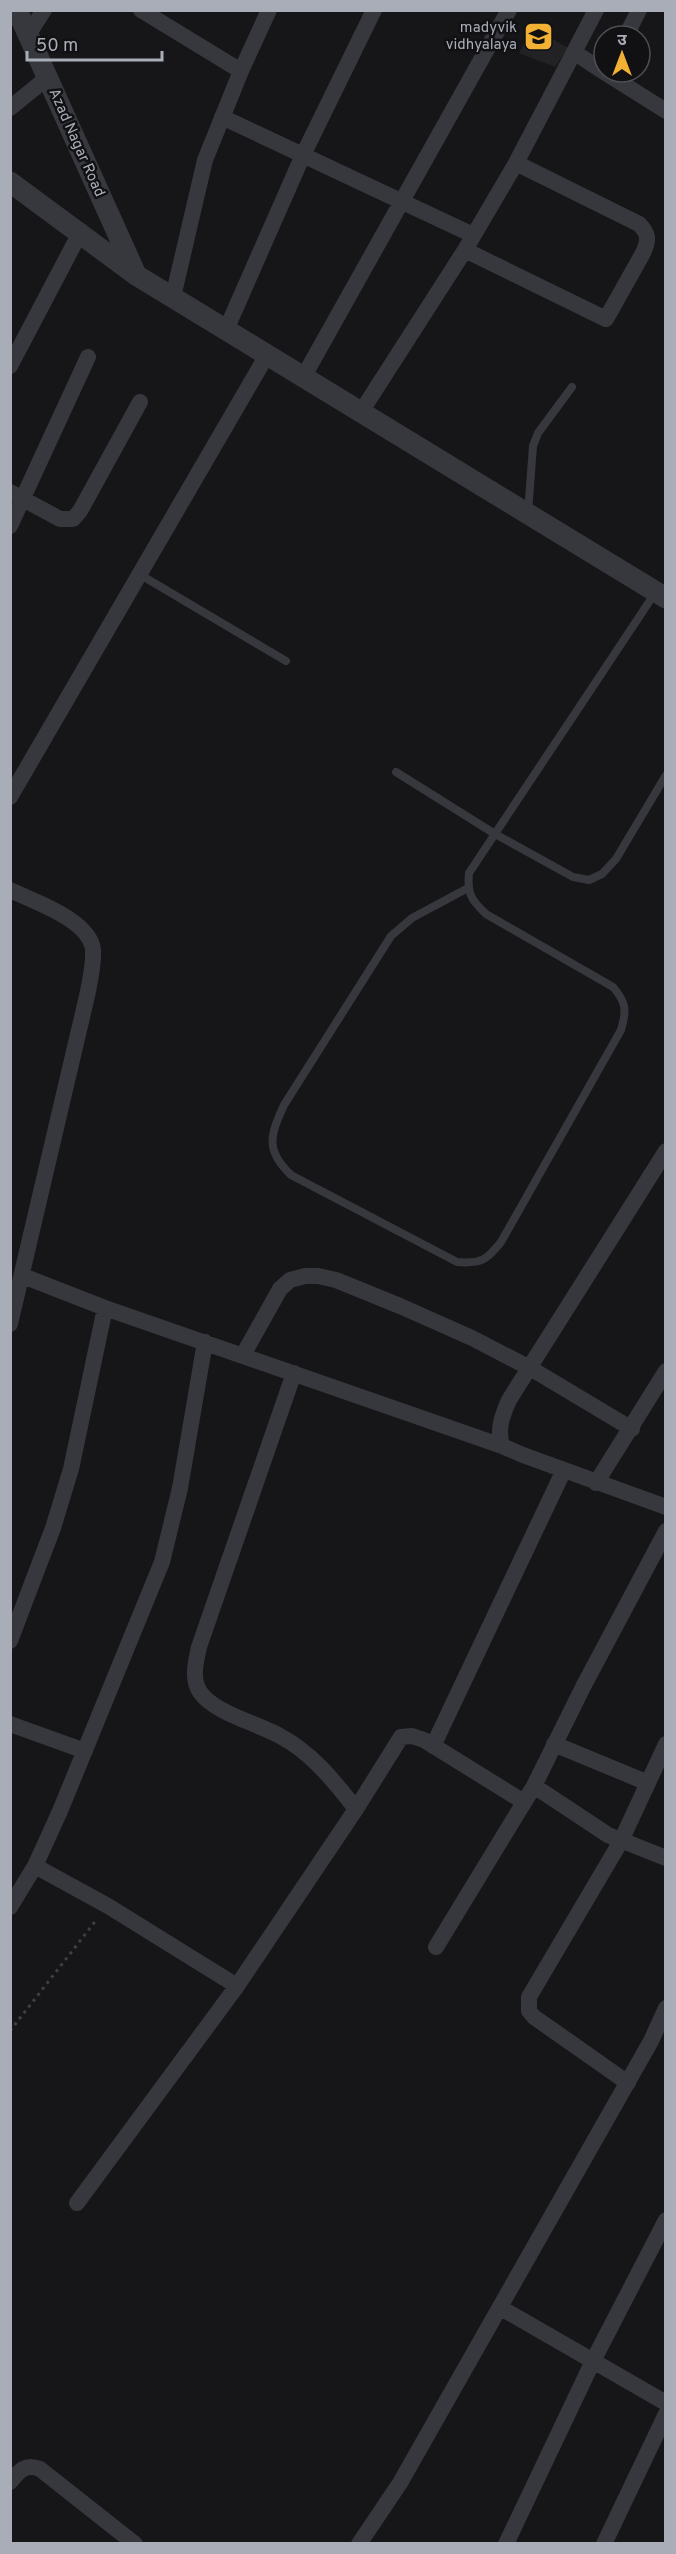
<svg xmlns="http://www.w3.org/2000/svg" width="676" height="2554" font-family="Overpass,'Noto Sans Devanagari',sans-serif">
<style>
.built{fill:#222225}
.lines{fill:none;stroke-linecap:round;stroke-linejoin:round}
.path{stroke:#3d3f44;stroke-width:3;stroke-dasharray:3 4.5;stroke-linecap:butt}
.service{stroke:#37383d;stroke-width:8}
.minor{stroke:#37383d;stroke-width:16}
.tertiary{stroke:#37383d;stroke-width:21}
.labels{text-anchor:middle;dominant-baseline:central;stroke-width:5;stroke-linejoin:round;paint-order:stroke}
.poi-label{font-size:15px;fill:#a8adb8;stroke:#111113;text-anchor:end}
.street-label{font-size:15px;fill:#a8adb8;stroke:#111113}
</style>
<rect width="100%" height="100%" fill="#161618"/>
<path class="built" d="M532,27L568,48L555,67L519,53Z"/>
<g class="lines">
<path class="path" d="M10,2031L97,1919"/>
<path class="service" d="M528,513L533,446L538,433L572,387
M139,574L286,661
M396,772L495,834L573,877L589,880L602,874L616,859L666,775
M468,888L412,918L391,936L284,1105C270,1136 265,1150 291,1175L457,1262C481,1264 487,1260 501,1242L621,1030C627,1010 626,1002 613,987L486,914C471,900 467,893 469,873L655,593"/>
<path class="minor" d="M141,10L241,71
M28,35L44,10
M626,36L639,10
M574,52L604,72
M604,72L666,111
M10,108L47,78
M222,117L473,235
M465,250L606,319L643,253C649,240 649,234 639,224L516,163
M173,297L205,160L241,71L269,10
M226,330L303,155L374,10
M10,366L81,231
M304,376L509,10
M361,412L465,250L516,163L596,10
M10,492L60,519H73L80,511L140,402
M10,526L88,357
M10,797L267,355
M10,890C35,902 90,920 93,950C94,965 90,981 87,996L10,1324
M666,1151L509,1400C502,1416 497,1429 502,1446L523,1455L666,1507
M23,1276L105,1308L502,1446
M243,1355L280,1289L290,1280L305,1276H318L336,1280L400,1306L472,1338L530,1368L632,1429
M294,1373L199,1647C196,1661 191,1679 200,1692C214,1713 257,1723 280,1736C312,1753 334,1781 356,1809
M596,1483L666,1371
M10,1641L53,1528L71,1469L105,1308
M10,1724L85,1751
M554,1744L648,1783
M433,1746L563,1472
M534,1786L608,1835L666,1858
M35,1866L108,1906L237,1986
M10,1907L35,1866L60,1811L162,1562L180,1488L205,1342
M436,1947L534,1786L583,1687L666,1531
M628,2083L534,2017L529,2011V1997L621,1841L666,1744
M77,2203L237,1986L356,1809L401,1737L412,1736L424,1740L524,1802
M501,2308L666,2403
M10,2482C19,2471 25,2463 40,2469L135,2544
M359,2544L400,2483L651,2041L666,2008
M506,2544L593,2361L666,2220
M604,2544L666,2414"/>
<path class="tertiary" d="M17,10L134,270
M10,182L136,275L666,598"/>
</g>
<defs>
<symbol id="school-square" viewBox="-11 -11 22 22"><rect x="-9" y="-9" width="18" height="18" rx="4" fill="#f2b134" stroke="#111113"/><path d="M0-5L7-2L0 1L-7-2ZM-4 1L0 2.5L4 1V4Q0 6-4 4Z" fill="#111"/></symbol>
</defs>
<g fill-rule="evenodd">
<use href="#school-square" x="522" y="20" width="33" height="33"/>
</g>
<g class="labels">
<g class="poi-label">
<text x="517" y="28">madyvik<tspan x="517" dy="17">vidhyalaya</tspan></text>
</g>
<g class="street-label">
<text transform="translate(76 143) rotate(66)">Azad Nagar Road</text>
</g>
</g>
<rect width="676" height="2554" fill="none" stroke="#a8adb8" stroke-width="24"/>
<g transform="translate(622 54)"><circle r="28" fill="#111113" stroke="#4d4f55" stroke-width="1.5"/>
<path d="M0-4.5L10 22L0 15L-10 22Z" fill="#f2b134"/>
<text y="-9" font-size="16" font-weight="bold" text-anchor="middle" fill="#a8adb8">उ</text>
</g>
<path d="M27 51v9h135v-9" fill="none" stroke="#a8adb8" stroke-width="3"/>
<text x="36" y="51" font-size="18" fill="#a8adb8" stroke="#111113" stroke-width="4.5" paint-order="stroke">50 m</text>
</svg>
